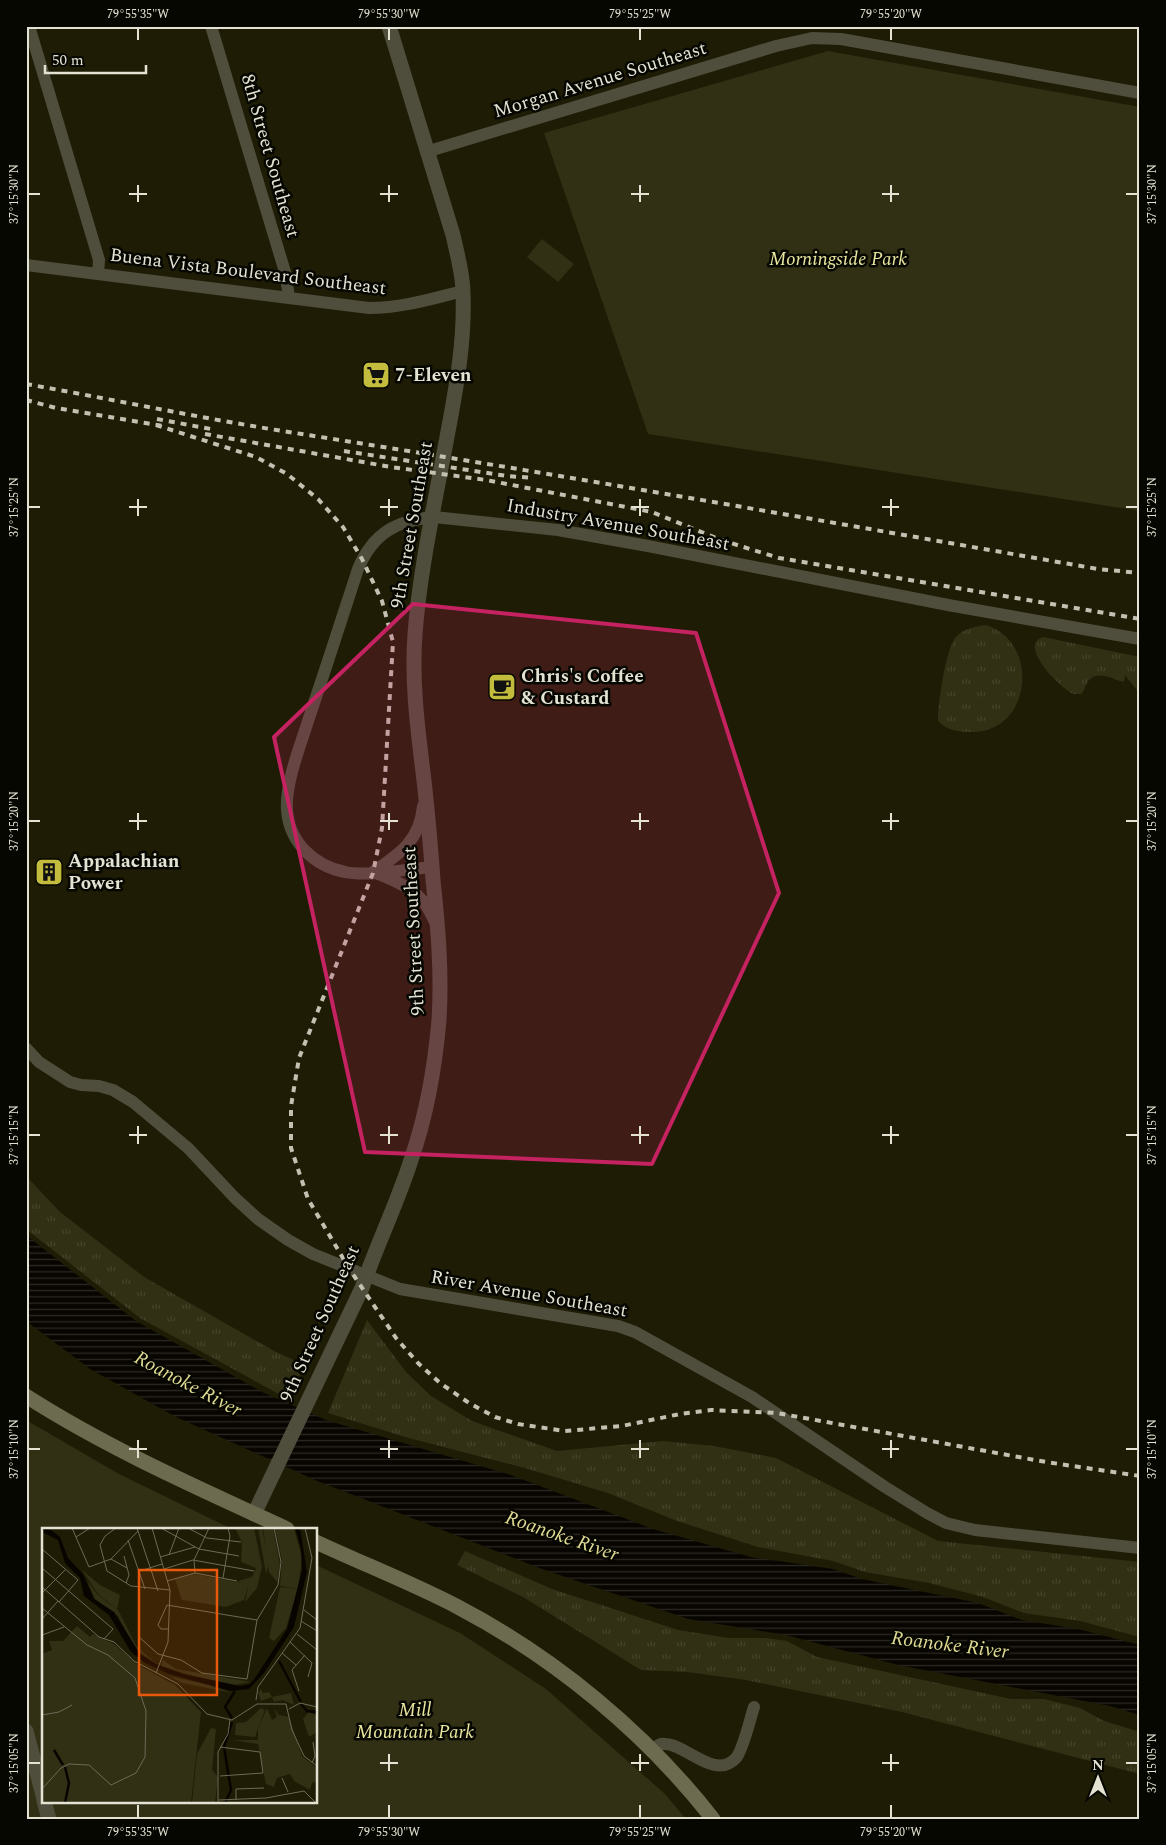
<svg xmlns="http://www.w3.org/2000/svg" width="1166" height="1845" font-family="Spectral,serif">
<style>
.grass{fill:url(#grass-tufts)}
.park{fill:#312f14}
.water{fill:url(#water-rules)}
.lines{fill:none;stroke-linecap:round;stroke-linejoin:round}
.minor{stroke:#4f4e3d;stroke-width:12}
.tertiary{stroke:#4f4e3d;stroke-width:15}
.secondary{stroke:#6c6b4f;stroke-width:15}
.rail{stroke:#c3c2b2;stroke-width:4;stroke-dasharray:6 6;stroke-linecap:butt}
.marked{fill:#c42261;fill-opacity:0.2;stroke:#c42261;stroke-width:4;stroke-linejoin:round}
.ticks{fill:none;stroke:#e3e2d3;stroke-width:2}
.labels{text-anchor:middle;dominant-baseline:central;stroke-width:5;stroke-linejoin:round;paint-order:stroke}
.street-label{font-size:19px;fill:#e3e2d3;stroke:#070701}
.park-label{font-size:19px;font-style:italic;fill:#e9e69e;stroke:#070701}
.poi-label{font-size:19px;font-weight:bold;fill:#e3e2d3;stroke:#070701;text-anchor:start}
.water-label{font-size:20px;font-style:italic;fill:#deda92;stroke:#070701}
.inset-river{fill:none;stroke:#080500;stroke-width:2.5}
.inset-road{fill:none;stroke:#6d6b57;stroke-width:1}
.view{fill:#e8590c;fill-opacity:0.15;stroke:#e8590c;stroke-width:2.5}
.inset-edge{fill:none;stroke:#e3e2d3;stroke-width:2.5}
.neatline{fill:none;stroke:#e3e2d3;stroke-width:2}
.ticks-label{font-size:12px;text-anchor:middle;fill:#e3e2d3}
</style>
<defs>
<pattern id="grass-tufts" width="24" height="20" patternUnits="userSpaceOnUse" patternTransform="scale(1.25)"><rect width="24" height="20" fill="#312f14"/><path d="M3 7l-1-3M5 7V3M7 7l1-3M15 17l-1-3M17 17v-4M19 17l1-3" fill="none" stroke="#45432a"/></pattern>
<pattern id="water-rules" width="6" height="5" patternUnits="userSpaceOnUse" patternTransform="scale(1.25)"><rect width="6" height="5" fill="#080500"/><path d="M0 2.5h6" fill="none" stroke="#2c2924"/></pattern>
</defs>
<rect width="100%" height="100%" fill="#1e1c04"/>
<path class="grass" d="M986,625C1041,642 1032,734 970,732C959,732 946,730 938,721C938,703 945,653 955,638C962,629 976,626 986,625Z
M1043,637L1140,657V694L1125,675L1124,682C1114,679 1097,670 1089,680C1085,685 1085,690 1081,694C1079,694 1074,694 1073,694C1060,688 1017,645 1043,637Z
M26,1176L60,1212L144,1277L276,1352L305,1365L288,1399L140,1318L26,1229Z
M367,1320L406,1372L431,1396L472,1421L557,1451L663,1441L714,1446L776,1458L938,1541L1140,1562V1637L1080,1621L1024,1613L983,1597L929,1583L865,1572L833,1561L758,1547L677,1521L608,1493L525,1468L405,1437L328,1413Z
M465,1551L552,1589L678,1630L729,1638H765L787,1641L817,1657L1011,1699H1044L1080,1708L1104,1721L1140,1732V1774L902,1712L746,1680L687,1672L641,1670L523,1597L457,1565Z"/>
<path class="park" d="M828,51L1140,107V511L648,434L544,133Z
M542,239L574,264L558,282L527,257Z
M26,1420L119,1474L232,1529H44V1801H316V1565L460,1633L546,1689L665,1794L686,1819H26Z"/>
<path class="water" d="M26,1235L136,1321L262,1392L326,1420L511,1475L653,1529L751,1557L833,1569L862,1579L978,1603L1022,1620L1078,1629L1140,1645V1715L1110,1706L898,1665L786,1635L688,1619L542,1569L315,1480L176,1417L90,1369L26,1321Z"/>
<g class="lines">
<path class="minor" d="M29,26L99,260L98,274
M211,26L285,272L289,297
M426,152L776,46L812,38L841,39L1140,93
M26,265L369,308C402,308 431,299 463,291
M432,867C407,869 368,877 345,872C314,866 289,842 287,810C285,783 301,744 309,718C326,668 342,618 358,569C373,533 397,520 434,517L558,530L648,546L948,605L1140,639
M373,872C400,854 420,840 423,806
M378,874C394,880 410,887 422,900C428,906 432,917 436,924
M26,1048L39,1062L70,1082L81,1085L99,1086L113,1090L133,1102L188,1148L235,1198L258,1219L288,1240L313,1254L400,1289L618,1326L635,1332L752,1397L885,1487L927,1513L946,1523L975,1530L1140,1548
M652,1751C656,1747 659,1743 665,1744C686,1744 715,1781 736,1758C743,1750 750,1719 754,1707"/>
<path class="tertiary" d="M254,1514L362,1288C377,1244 398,1202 412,1157C427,1113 435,1066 439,1020C442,973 438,927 433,880C431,850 428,819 425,789C419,737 411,686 415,634C420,568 435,502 447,437C456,389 465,342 463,293C463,274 457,254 453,235L389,26
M26,1731L44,1799
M44,1801L49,1819"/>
<path class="secondary" d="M26,1396C109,1449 198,1488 287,1529
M316,1542C363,1564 412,1583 458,1607C555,1658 645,1732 713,1819"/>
<path class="rail" d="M26,384C116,400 205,419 295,433C563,475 830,522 1098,569L1140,573
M26,400L56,408L163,426
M157,419L216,430
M156,425L256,457L287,474L318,499L343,527L362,559L382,601L393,642L382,828L373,873L299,1058L291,1106V1148L308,1199L350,1270L396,1338L418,1363L440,1383L469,1403L495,1417L518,1424L565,1431L622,1426L680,1414L711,1410L777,1413L1046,1462L1140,1476
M205,434L391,467L486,480L652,512L721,540L779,558L1140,619
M344,451L507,476L534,478"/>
</g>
<path class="marked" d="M413,604L696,633L779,893L652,1164L365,1152L274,737Z"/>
<path class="ticks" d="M138,28V40M389,28V40M640,28V40M891,28V40M138,185V202M389,185V202M640,185V202M891,185V202M28,194H40M129,194H147M380,194H398M631,194H649M882,194H899M1126,194H1138M138,499V516M389,499V516M640,499V516M891,499V516M28,507H40M129,507H147M380,507H398M631,507H649M882,507H899M1126,507H1138M138,813V830M389,813V830M640,813V830M891,813V830M28,821H40M129,821H147M380,821H398M631,821H649M882,821H899M1126,821H1138M138,1126V1144M389,1126V1144M640,1126V1144M891,1126V1144M28,1135H40M129,1135H147M380,1135H398M631,1135H649M882,1135H899M1126,1135H1138M138,1440V1458M389,1440V1458M640,1440V1458M891,1440V1458M28,1449H40M129,1449H147M380,1449H398M631,1449H649M882,1449H899M1126,1449H1138M389,1754V1771M640,1754V1771M891,1754V1771M28,1763H40M380,1763H398M631,1763H649M882,1763H899M1126,1763H1138M138,1805V1818M389,1805V1818M640,1805V1818M891,1805V1818"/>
<defs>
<symbol id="supermarket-square" viewBox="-11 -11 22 22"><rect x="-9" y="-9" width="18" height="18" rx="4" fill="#c4bc3d" stroke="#070701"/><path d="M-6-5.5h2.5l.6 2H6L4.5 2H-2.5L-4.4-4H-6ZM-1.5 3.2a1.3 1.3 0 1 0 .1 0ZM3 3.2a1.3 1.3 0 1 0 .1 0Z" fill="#111"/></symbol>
<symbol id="cafe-square" viewBox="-11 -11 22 22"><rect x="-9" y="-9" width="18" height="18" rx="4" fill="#c4bc3d" stroke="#070701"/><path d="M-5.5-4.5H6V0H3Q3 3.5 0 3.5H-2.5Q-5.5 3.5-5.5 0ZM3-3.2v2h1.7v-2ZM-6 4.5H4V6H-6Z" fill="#111"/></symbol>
<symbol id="building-square" viewBox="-11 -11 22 22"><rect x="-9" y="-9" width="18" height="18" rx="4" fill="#c4bc3d" stroke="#070701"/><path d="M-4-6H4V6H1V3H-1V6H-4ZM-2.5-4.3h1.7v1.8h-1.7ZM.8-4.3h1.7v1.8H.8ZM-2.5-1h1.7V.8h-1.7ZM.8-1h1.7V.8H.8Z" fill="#111"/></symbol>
</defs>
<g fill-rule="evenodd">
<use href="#supermarket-square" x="360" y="359" width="32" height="32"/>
<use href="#cafe-square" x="486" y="671" width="32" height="32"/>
<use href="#building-square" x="33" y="856" width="32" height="32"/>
</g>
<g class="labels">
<g class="street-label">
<text transform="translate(600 80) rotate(-17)">Morgan Avenue Southeast</text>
<text transform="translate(270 156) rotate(74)">8th Street Southeast</text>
<text transform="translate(248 272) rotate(7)">Buena Vista Boulevard Southeast</text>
<text transform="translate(412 525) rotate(-80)">9th Street Southeast</text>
<text transform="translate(618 525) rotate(10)">Industry Avenue Southeast</text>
<text transform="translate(414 931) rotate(-93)">9th Street Southeast</text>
<text transform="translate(529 1294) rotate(10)">River Avenue Southeast</text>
<text transform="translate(320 1324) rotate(-66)">9th Street Southeast</text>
</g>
<g class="park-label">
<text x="838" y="259">Morningside Park</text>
<text x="415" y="1710">Mill<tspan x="415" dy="22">Mountain Park</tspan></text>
</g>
<g class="poi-label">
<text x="395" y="375">7-Eleven</text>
<text x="521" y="676">Chris's Coffee<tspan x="521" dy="22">&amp; Custard</tspan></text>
<text x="68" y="861">Appalachian<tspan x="68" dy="22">Power</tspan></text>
</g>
<g class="water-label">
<text transform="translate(188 1384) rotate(28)">Roanoke River</text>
<text transform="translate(562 1536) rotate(19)">Roanoke River</text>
<text transform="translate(950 1645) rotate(7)">Roanoke River</text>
</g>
</g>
<g transform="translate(42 1528)">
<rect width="275" height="275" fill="#1e1c04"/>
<path d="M221,0H231L238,36L235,54L227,44ZM233,0H252L260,30L256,61L238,58L240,32ZM45,52L55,66L76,82L95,119L116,137L93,121L76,88L53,71ZM121,132L134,141L209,154L191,157L148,147L119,138ZM127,148L167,157L191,165L140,155ZM219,161L221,165L227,164L230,169L249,165L252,177L241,172L232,174L230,169L219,173L216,165Z" fill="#312f14"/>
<path d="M193,0H212L220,39L215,60L203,74L206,60L196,53L210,49L214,40L199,34L200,14ZM216,0H220L227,35L224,46ZM40,42L58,57L78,67L75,81L56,66ZM238,59L256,61L244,100L232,113L227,110ZM219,180L223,182L213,209L193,207L194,195L204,194ZM225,180L230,192L235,189L232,180L237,187L247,189L260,228L275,240V253L270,255L268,262L252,253L248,246L235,250L232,259L224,256L216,216L190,212H216V201ZM267,184L275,188V204L267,209L261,191ZM169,200L174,201L170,242L176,249L173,275H150L155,226Z" fill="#312f14"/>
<path d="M152,46L207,56L202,72L184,79L140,72L133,51ZM35,98L48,109L51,106L72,116L96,137L133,157L159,184L149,275H0V126L10,122L7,113H21Z" fill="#312f14"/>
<path d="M0,0L9,2L18,9L26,30L41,46L52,71L72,84L98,126L114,136L141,146L198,158L208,156L213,150L245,101L260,42L259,21L253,0H258L265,44L252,99L222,145L207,161L189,163L127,146L103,135L89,124L67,87L42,68L38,50L23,35L16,12L0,4Z" fill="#080500"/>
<path class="inset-river" d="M237,133L259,174M259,176L265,183L274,184M190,190L183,179L193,163M12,222L21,237M23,275L27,255L23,239M183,275L189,262L182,219L190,194"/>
<path class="inset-road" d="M30,0L47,39L69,31L96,3M74,0L63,8L58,17L65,43L89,58L128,62M95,0L116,63M110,0L128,62L126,114L114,145M119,0L157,21L197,28M146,0L165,10L199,14M34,9L48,0M86,12L103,61M0,21L36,52L17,74M127,27L137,0M82,28L87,47L84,55M118,29L153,19M69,31L85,40M0,40L71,101L62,111M122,41L151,32L212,43M98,43L120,36M153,45L152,32L167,0M181,50L188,8L186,0M125,53L153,45L195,53M0,59L57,109L72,114L92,133L136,156L165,186L190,192L215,176M0,65L23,42M0,80L45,117L66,127L93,150L104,183L103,229L94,245L69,257L47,237L27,236L19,240L0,261M262,82L275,92M0,91L16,73M259,93L275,103M126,101H119L116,97L125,77L215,92M255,106L275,122M0,107L22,99M96,108L116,126L139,132L160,145L205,151L215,92L236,57L239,34L232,0M248,114L270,135L266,149M240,125L254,137M257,163L250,142L263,127M214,172L216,159L258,100L270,30L263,0M215,176H244L250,202L262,228L275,238M247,181L258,175L275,179M0,187L17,184L30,177M178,219L218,224L221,245L178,248M270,235L273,228L271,214M240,250L246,264M177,272L224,270L262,263L274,275M194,272V261L222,260M176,275V224L186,206L188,192"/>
<path class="view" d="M97,42H175V167H97Z"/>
<rect width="275" height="275" class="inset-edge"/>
</g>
<rect width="1166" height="1845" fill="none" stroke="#070701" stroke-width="55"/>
<g transform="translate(1098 1778)" stroke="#070701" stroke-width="4" paint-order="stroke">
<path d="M0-4L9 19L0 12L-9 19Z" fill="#e3e2d3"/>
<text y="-8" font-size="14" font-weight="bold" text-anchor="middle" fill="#e3e2d3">N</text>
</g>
<path d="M45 65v8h101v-8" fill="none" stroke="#e3e2d3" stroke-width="2.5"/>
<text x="52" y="65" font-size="15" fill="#e3e2d3" stroke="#070701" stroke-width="4" paint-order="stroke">50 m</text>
<rect x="28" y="28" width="1110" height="1790" class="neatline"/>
<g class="ticks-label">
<text x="138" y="18">79°55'35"W</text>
<text x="389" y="18">79°55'30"W</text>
<text x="640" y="18">79°55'25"W</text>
<text x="891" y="18">79°55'20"W</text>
<text transform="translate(14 194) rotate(-90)" y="4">37°15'30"N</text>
<text transform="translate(1152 194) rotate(-90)" y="4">37°15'30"N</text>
<text transform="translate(14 507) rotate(-90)" y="4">37°15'25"N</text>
<text transform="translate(1152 507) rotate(-90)" y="4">37°15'25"N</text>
<text transform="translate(14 821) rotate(-90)" y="4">37°15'20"N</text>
<text transform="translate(1152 821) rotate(-90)" y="4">37°15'20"N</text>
<text transform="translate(14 1135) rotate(-90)" y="4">37°15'15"N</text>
<text transform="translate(1152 1135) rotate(-90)" y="4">37°15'15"N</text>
<text transform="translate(14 1449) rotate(-90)" y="4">37°15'10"N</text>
<text transform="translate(1152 1449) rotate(-90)" y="4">37°15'10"N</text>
<text transform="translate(14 1763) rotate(-90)" y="4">37°15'05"N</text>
<text transform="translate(1152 1763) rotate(-90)" y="4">37°15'05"N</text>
<text x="138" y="1836">79°55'35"W</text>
<text x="389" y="1836">79°55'30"W</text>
<text x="640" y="1836">79°55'25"W</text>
<text x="891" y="1836">79°55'20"W</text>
</g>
</svg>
